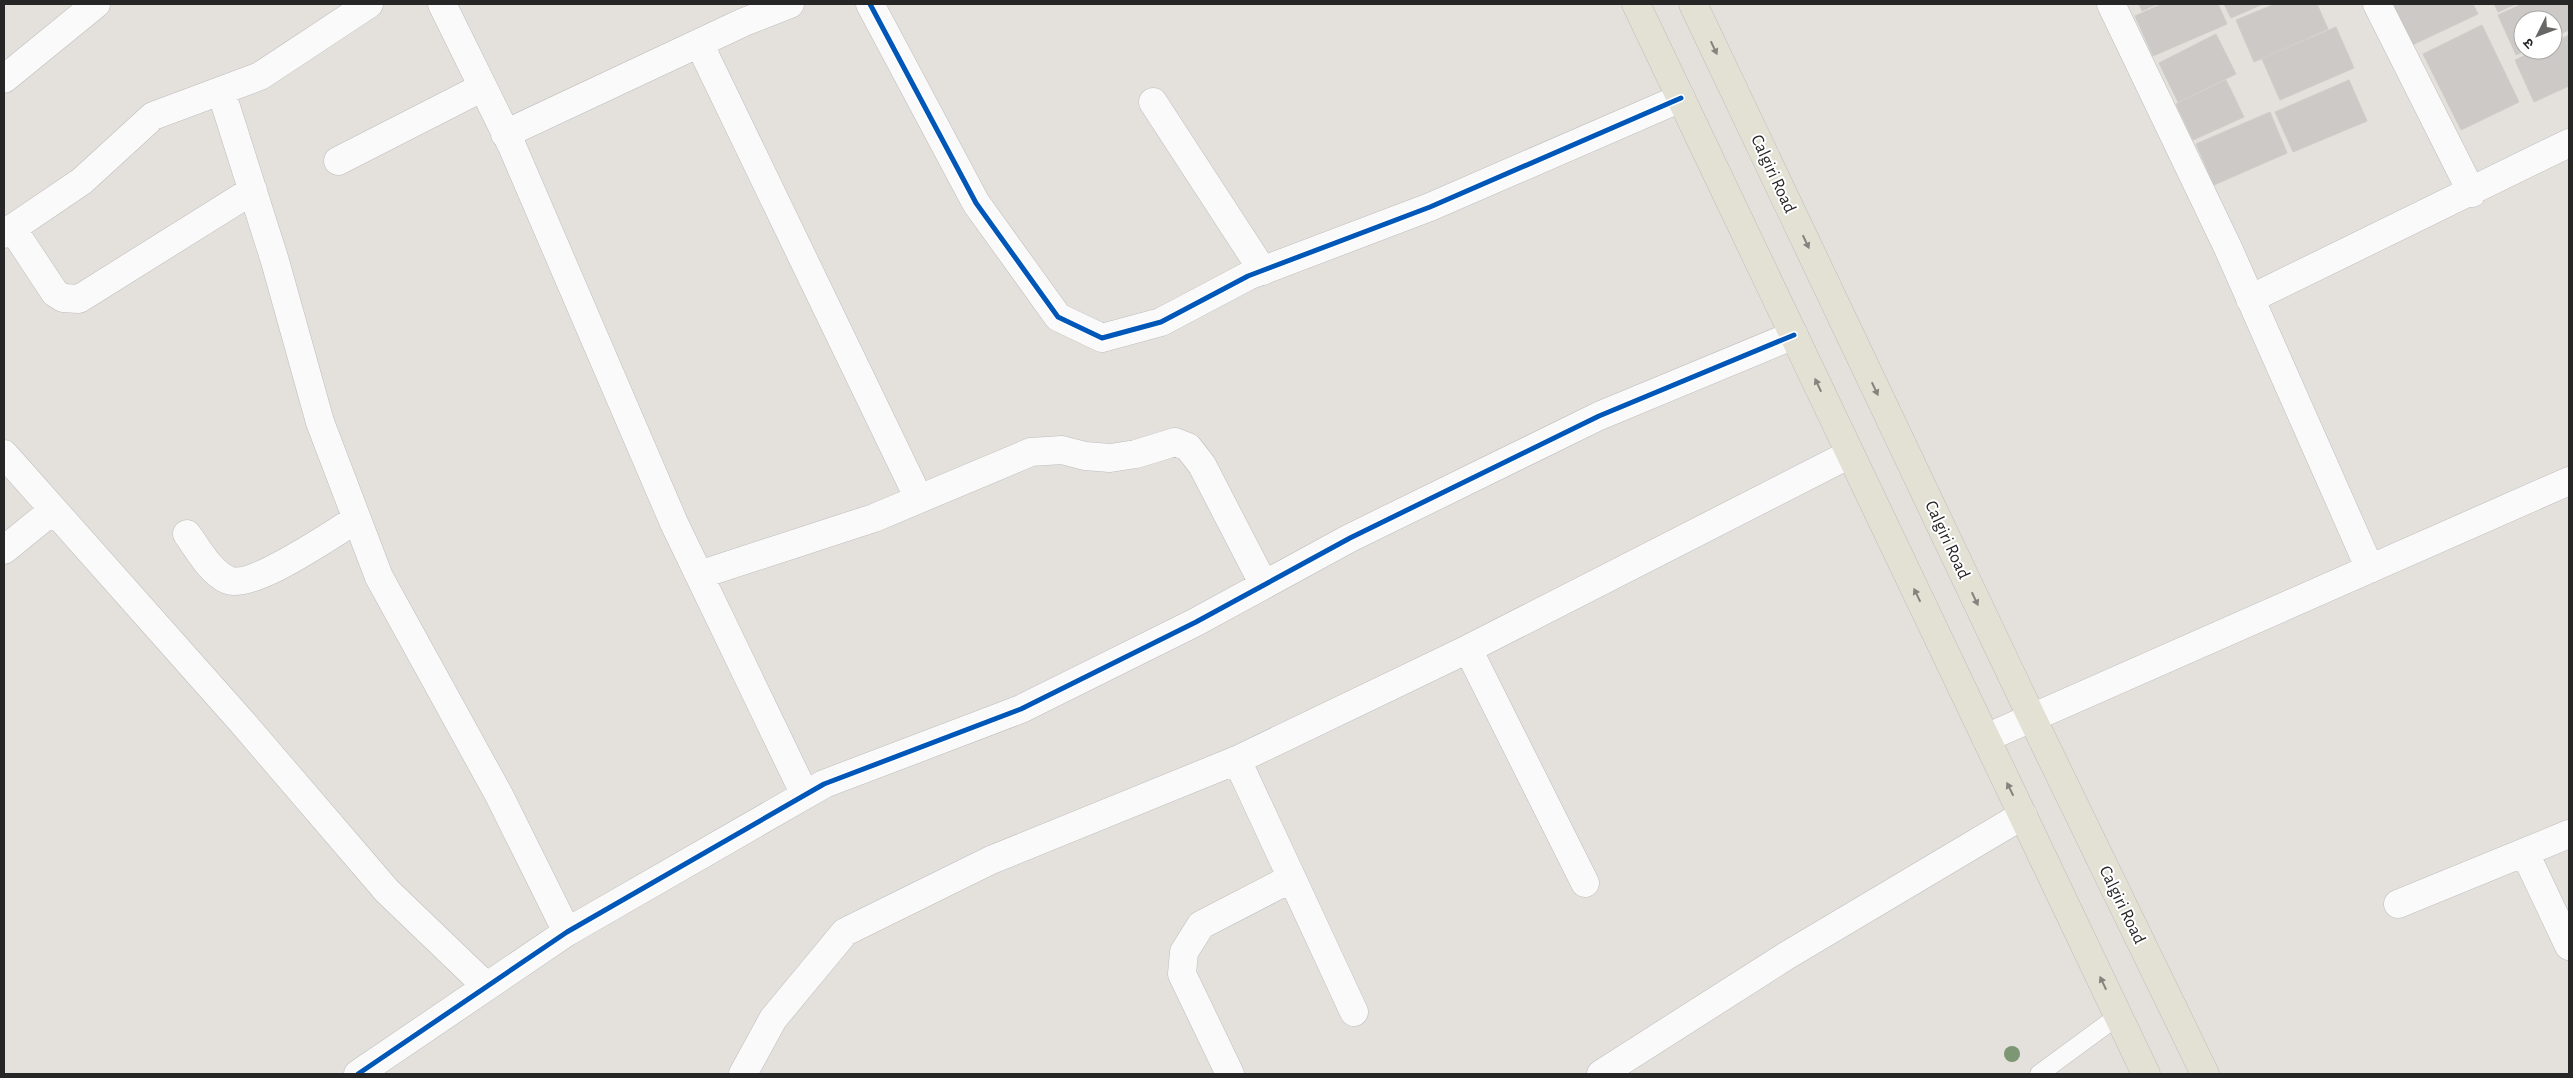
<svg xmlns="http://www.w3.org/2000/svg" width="2573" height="1078" font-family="'Alegreya Sans','Noto Sans Devanagari',sans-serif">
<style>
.building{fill:#ccc9c6;stroke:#cfcdc8}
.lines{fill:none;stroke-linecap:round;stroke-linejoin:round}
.lane-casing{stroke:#bebdbd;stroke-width:19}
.street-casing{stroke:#bebdbd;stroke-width:29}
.primary-casing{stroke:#bebdbb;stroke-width:29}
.lane{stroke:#fbfafa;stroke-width:18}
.street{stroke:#fbfafa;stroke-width:28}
.primary{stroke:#e3e0d4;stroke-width:28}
.cycleway-casing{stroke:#fff;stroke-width:8}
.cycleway{stroke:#0057b8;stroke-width:5}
.tree{fill:#7d9774}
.oneway{fill:#84837d}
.labels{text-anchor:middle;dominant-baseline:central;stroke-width:4;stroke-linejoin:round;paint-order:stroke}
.street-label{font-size:18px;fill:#262626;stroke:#fff}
</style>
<rect width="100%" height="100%" fill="#e4e1dc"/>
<path class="building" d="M2139,4H2157L2142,11Z
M2162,4H2218L2227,24L2153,56L2135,16Z
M2224,4H2263L2231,18Z
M2275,4H2317L2328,29L2254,62L2236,20Z
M2398,4H2473L2478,14L2410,46L2392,7Z
M2494,4H2516L2498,12Z
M2522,4H2569V30L2553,37V20H2523V50H2526L2516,55L2498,15Z
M2482,25L2519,102L2461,130L2423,54Z
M2336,27L2354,68L2280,100L2262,59Z
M2216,34L2236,74L2178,102L2159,63Z
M2569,35V86L2534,102L2515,60L2537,50H2553V43Z
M2226,80L2244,117L2193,140L2176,104Z
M2349,80L2367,121L2293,152L2275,112Z
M2270,112L2287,153L2214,185L2196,144Z"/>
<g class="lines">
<defs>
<path id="lane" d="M2039,1074L2118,1016"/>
<path id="street" d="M442,4L512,146L674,523L805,795
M870,4L976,203L1058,317L1102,338L1161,322L1248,276L1430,207L1681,98
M2111,4L2228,248L2370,569
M2377,4L2472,193
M699,43L919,499
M4,79L96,4
M221,91L275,261L320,422L379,577L499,795L567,932
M1153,102L1263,271
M505,134L744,22L790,4
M338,161L483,87
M12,228L55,293L63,298L79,299L253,190
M4,234L82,181L153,116L260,76L369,4
M2250,299L2569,143
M4,454L242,722L387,891L486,986
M187,534C198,549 210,572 228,580C253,590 333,533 357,519
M4,550L52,511
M699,575L874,518L1031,452L1062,450L1085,456L1110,458L1136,454L1175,442L1188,447L1202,465L1264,585
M1468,649L1585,883
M1986,738L2569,481
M1237,760L1354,1012
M2525,853L2569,946
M2398,904L2569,834
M358,1074L567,932L824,784L1021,709L1196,622L1350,538L1599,416L1794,335
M743,1074L773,1019L845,932L991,860L1237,760L1468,649L1850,454
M1230,1074L1182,974L1184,952L1201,925L1290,879
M1601,1074L1786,956L2023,815"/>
<path id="primary" d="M1636,4L2146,1074
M1693,4L2032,718L2205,1074"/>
</defs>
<use href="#lane" class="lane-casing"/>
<use href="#street" class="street-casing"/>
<use href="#primary" class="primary-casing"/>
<use href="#lane" class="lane"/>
<use href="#street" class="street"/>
<use href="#primary" class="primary"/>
<defs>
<path id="cycleway" d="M870,4L976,203L1058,317L1102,338L1161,322L1248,276L1430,207L1681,98
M358,1074L567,932L824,784L1021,709L1196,622L1350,538L1599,416L1794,335"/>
</defs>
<use href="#cycleway" class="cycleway-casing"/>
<use href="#cycleway" class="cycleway"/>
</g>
<circle class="tree" cx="2012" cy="1054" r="8"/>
<defs><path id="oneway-solid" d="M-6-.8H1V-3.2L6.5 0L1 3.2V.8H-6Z" transform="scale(1.25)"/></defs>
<g class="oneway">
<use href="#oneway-solid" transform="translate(1714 48) rotate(65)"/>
<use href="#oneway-solid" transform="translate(1806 242) rotate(65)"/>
<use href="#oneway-solid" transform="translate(1818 385) rotate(-115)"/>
<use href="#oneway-solid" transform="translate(1875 389) rotate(65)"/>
<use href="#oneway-solid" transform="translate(1917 595) rotate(-116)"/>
<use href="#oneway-solid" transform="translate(1975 599) rotate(65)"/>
<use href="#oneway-solid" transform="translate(2010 789) rotate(-116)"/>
<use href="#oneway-solid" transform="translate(2103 983) rotate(-115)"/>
</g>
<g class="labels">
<g class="street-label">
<text transform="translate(1773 174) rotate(65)">Calgiri Road</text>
<text transform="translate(1947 540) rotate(65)">Calgiri Road</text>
<text transform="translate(2122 905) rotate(64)">Calgiri Road</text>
</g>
</g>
<rect width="2573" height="1078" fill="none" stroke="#262626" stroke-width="10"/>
<g transform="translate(2538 35) rotate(228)"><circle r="24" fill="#ffffff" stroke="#a8a8a8"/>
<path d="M0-4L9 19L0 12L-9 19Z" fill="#686766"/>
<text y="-8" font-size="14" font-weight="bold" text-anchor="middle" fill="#262626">उ</text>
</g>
</svg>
